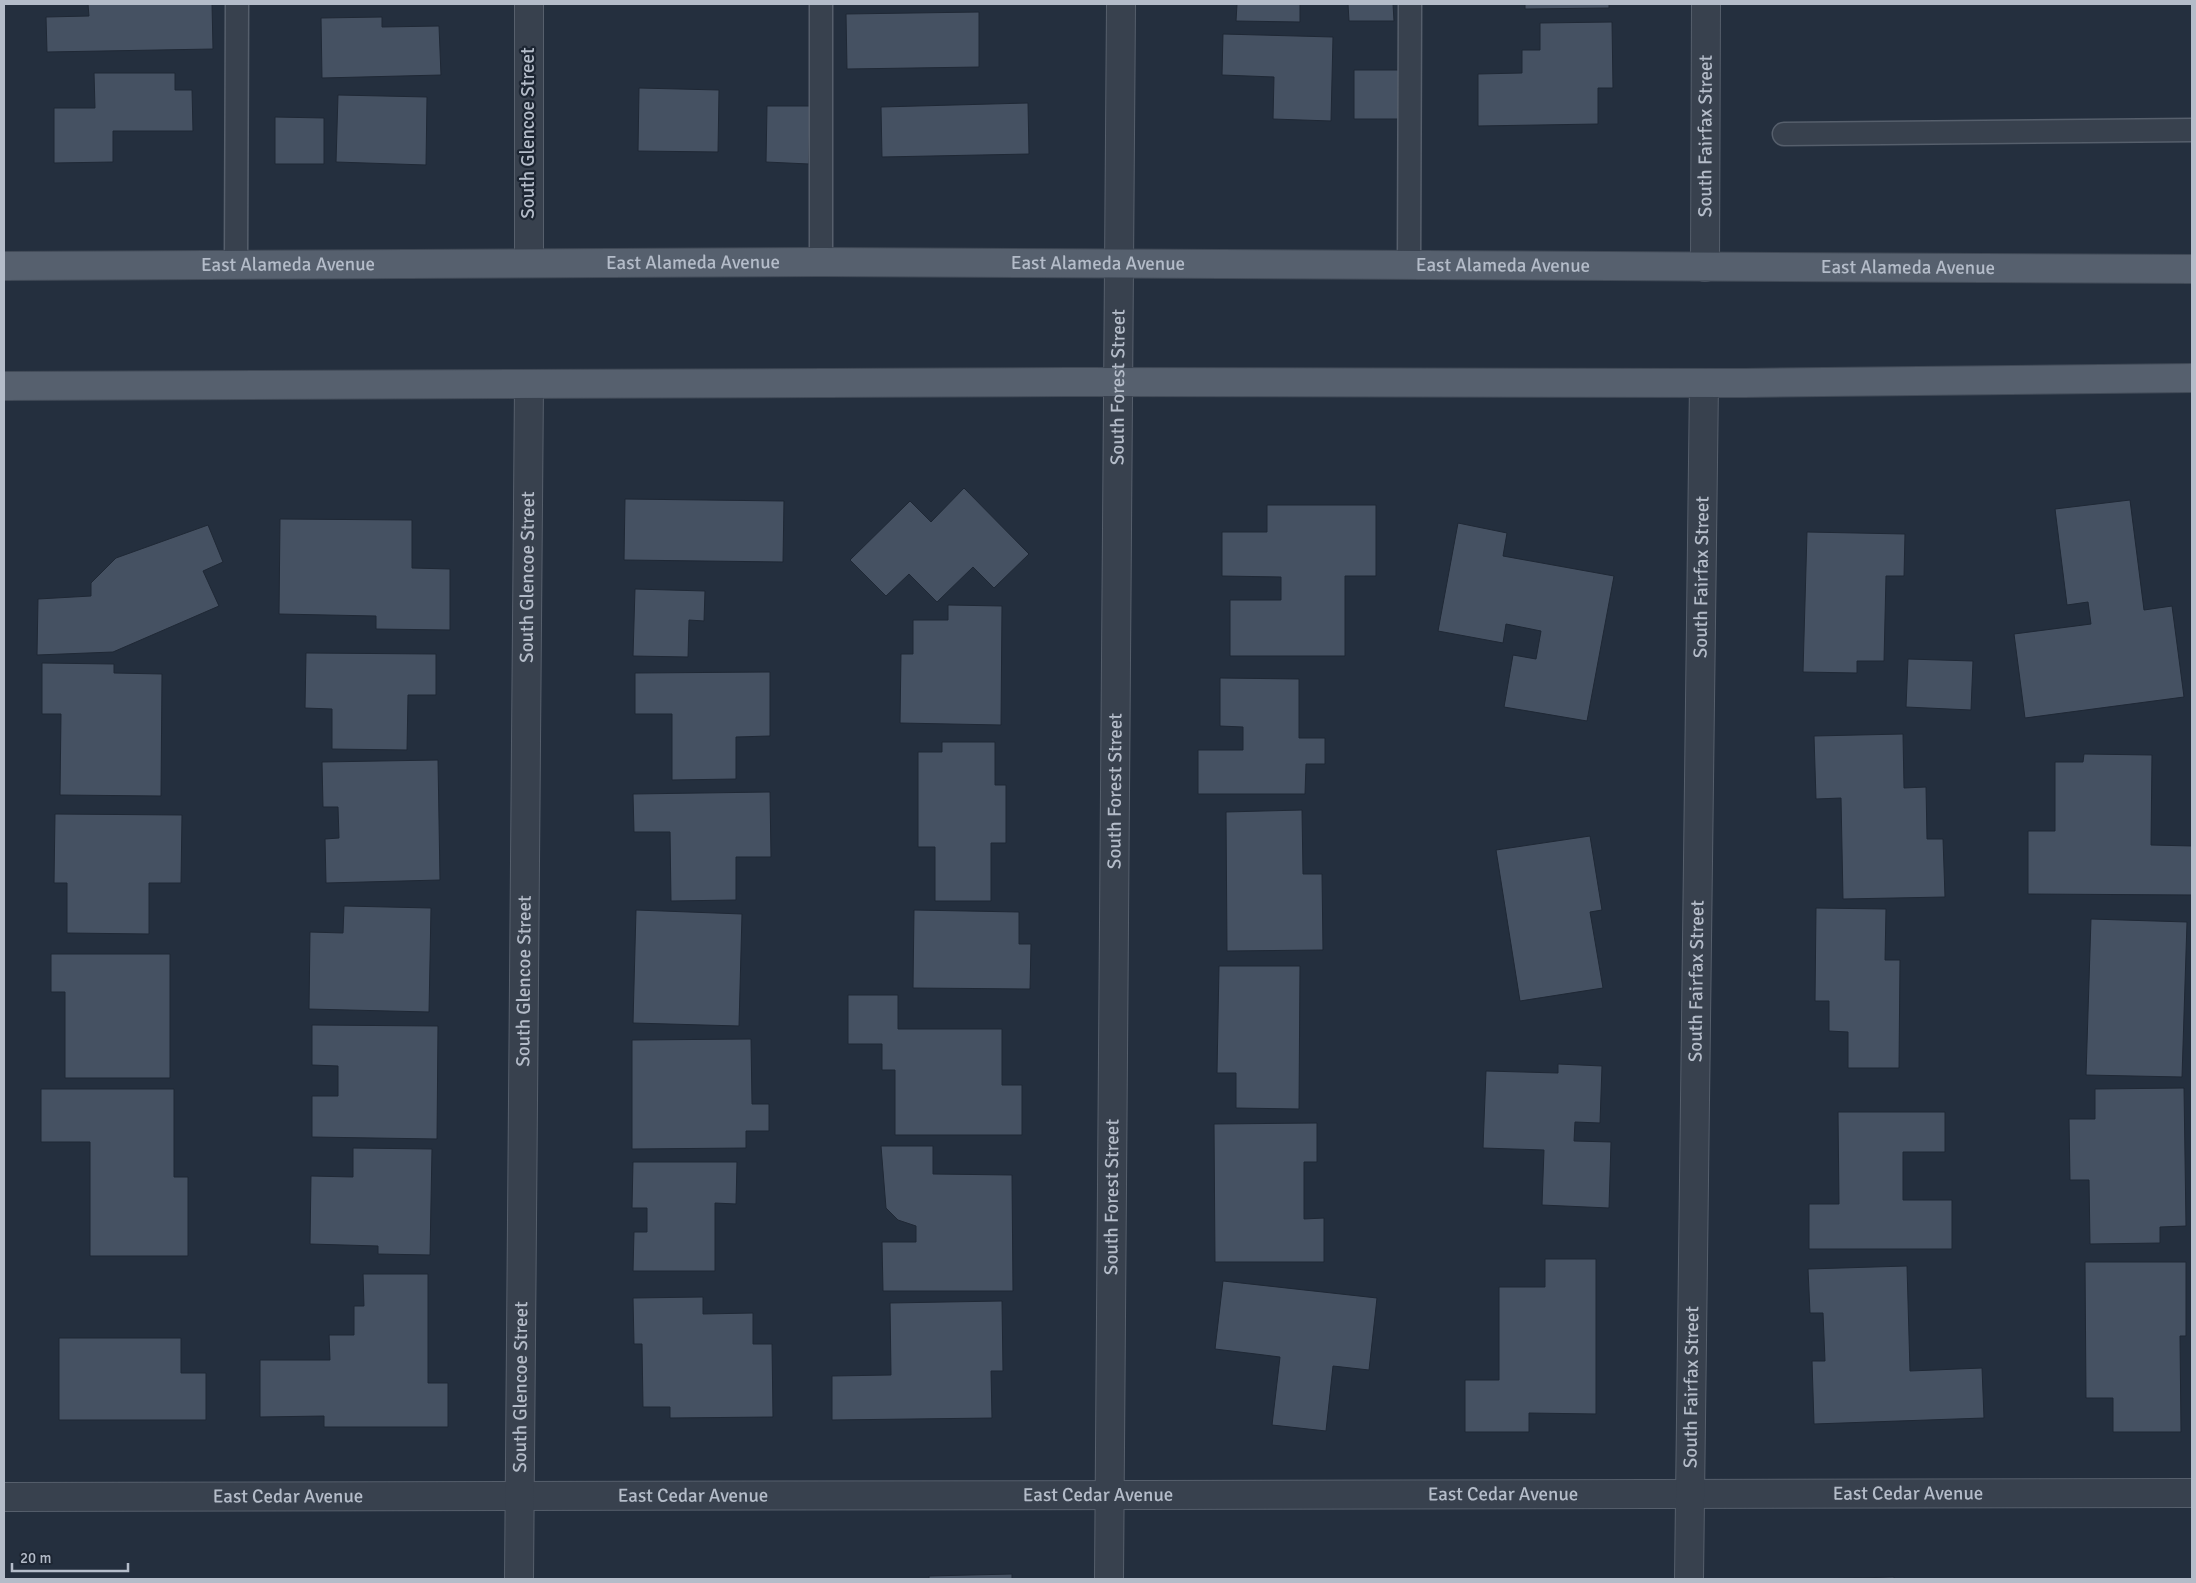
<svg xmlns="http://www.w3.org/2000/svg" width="2196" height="1583" font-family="Signika,sans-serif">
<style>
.building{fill:#455162;stroke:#1f2835}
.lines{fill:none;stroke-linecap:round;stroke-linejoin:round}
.service-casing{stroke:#565f6c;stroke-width:25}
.minor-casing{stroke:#565f6c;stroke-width:30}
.primary-casing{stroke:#414a57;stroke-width:30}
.service{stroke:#38414e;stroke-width:22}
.minor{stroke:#38414e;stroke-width:28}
.primary{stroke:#56606e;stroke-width:28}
.labels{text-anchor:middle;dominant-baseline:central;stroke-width:4.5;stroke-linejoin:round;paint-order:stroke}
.street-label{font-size:19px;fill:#b4bcc9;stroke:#1d2633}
</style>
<rect width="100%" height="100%" fill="#242f3e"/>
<path class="building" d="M88,4H212L213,49L47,52L46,17L89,16Z
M1237,4H1300V22L1236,21Z
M1348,4H1393L1394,21H1349Z
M1525,4H1609V8L1525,9Z
M979,12V67L847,69L846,14Z
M382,17V27L439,26L441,75L322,78L321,18Z
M1612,22L1613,88H1598V124L1478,126V74L1522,73V50H1540V23Z
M1223,34L1333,37L1331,121L1273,119L1274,77L1222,75Z
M1354,70H1399V119H1354Z
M94,73H175V90H192L193,131H113V162L54,163V108H95Z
M639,88L719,90L718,152L638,151Z
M338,95L427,97L426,165L336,162Z
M1028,103L1029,154L882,157L881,107Z
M767,106H810L809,164L766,162Z
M275,117L324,118V164H275Z
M964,488L1029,554L994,588L973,567L937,602L909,574L886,596L850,560L910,501L931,522Z
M625,499L784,501L783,562L624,560Z
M2130,500L2144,610L2172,606L2184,697L2025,718L2014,634L2091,624L2088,602L2067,605L2055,509Z
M1267,505H1376V576H1345V656H1230V600H1281V577L1222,576V532H1267Z
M280,519L412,520V568L450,569V630L376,629V616L279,614Z
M1458,523L1507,533L1503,556L1614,576L1587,721L1504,707L1513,655L1536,659L1541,631L1506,624L1503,643L1438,631Z
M208,525L223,562L203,571L219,606L113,652L37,655L38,599L91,596V583L116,558Z
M1807,532L1905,534L1904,576H1886L1884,661H1857V673L1803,672Z
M635,589L705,591L704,621L689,620L688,657L633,656Z
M948,605L1002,606L1001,725L900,723L901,654H913V620H948Z
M306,653L436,654V695H408L407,750L332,749V709L305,708Z
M1908,659L1973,661L1971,710L1906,707Z
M42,663L114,664V673L162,674L161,796L60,795L61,714H42Z
M770,672V736L736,737V779L672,780V714H635V673Z
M1220,678L1299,679V738H1325V764H1306L1305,794H1198V750H1243V727L1220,726Z
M1903,734L1904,788L1926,787L1927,839H1943L1945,897L1843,899L1841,798L1816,799L1814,736Z
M942,742H995V785H1006V843H991V901H935V847H918V752H942Z
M2084,754L2152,755L2151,845L2192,846V895L2028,894V831H2055V762H2083Z
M438,760L440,880L326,883L325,839L339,838L338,807H323L322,762Z
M770,792L771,857H736V900L671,901L670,832H634L633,794Z
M1302,810L1303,874H1322L1323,950L1227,951L1226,812Z
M55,814L182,815L181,883H149V934L67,933V883H54Z
M1590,836L1602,910L1590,912L1603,988L1520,1001L1496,850Z
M344,906L431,908L429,1012L309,1009L310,932L343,933Z
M1816,908L1886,909L1885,960H1900L1899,1068H1848V1032L1829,1031V1001H1815Z
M636,910L742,914L739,1026L633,1023Z
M914,910L1019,912V944H1031L1030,989L913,988Z
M2091,919L2187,922L2182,1077L2086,1075Z
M51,954H170V1078H65V992H51Z
M1219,966H1300L1299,1109L1236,1108V1073H1217Z
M848,995H898V1029H1002V1085H1022V1135H895V1070H882V1044H848Z
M312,1025L438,1026L437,1139L312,1137V1096H338V1066L312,1065Z
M751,1039L752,1104H769V1131H746V1148L632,1149V1040Z
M1558,1064L1602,1066L1600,1123L1575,1122L1574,1141L1611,1142L1609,1208L1542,1205L1544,1150L1483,1148L1486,1071L1558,1073Z
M2184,1088L2186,1226L2160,1227V1243L2090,1244L2089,1180H2070L2069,1119H2095V1089Z
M41,1089H174V1177H188V1256H90V1142H41Z
M1838,1112H1945V1152H1903V1200H1952V1249H1809V1204H1839Z
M1317,1123V1162H1304V1219L1324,1218V1262H1215L1214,1124Z
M881,1146H933V1174L1012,1175L1013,1291H883L882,1242H916V1226L898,1220L886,1208Z
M353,1148L432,1149L430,1255L378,1254V1246L310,1244L311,1176L353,1177Z
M633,1162H737L736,1204L715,1203V1271H633L634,1232H647V1208H632Z
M1545,1259H1596V1414L1529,1413V1432H1465V1380H1499V1287H1545Z
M2085,1262H2186V1336H2180L2181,1432H2113V1398H2086Z
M1907,1266L1910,1371L1982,1368L1984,1418L1814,1424L1812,1361H1825L1823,1313H1810L1808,1269Z
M363,1274H428V1383H448V1427H324V1416L260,1417V1360H330L329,1335H354V1306H364Z
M1223,1281L1377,1298L1369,1370L1333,1366L1326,1431L1272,1425L1280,1357L1215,1349Z
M703,1297V1314L753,1313V1344H772L773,1417L670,1418V1407H643L642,1344H634L633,1298Z
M1002,1301L1003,1371H991L992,1418L832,1420V1376L891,1375L890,1303Z
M59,1338H181V1373H206V1420H59Z
M1012,1574V1579H929V1576Z
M1894,1577V1579H1819Z"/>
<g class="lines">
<defs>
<path id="service" d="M1784,134L2192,130
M821,262V4
M236,265L237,4
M1409,266L1410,4"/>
<g id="minor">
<path d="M529,263V4"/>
<path id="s1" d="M1705,267L1706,4"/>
<path id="s2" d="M4,1497L2192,1493"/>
<path id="s3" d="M519,1579L529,385"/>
<path id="s4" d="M1109,1579L1121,4"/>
<path id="s5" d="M1689,1579L1704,383"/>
</g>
<g id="primary">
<path id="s6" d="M4,266L821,262L2192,269"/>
<path d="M4,386L1070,382L1744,383L2192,378"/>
</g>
</defs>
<use href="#service" class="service-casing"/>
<use href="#minor" class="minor-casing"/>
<use href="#primary" class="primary-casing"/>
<use href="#service" class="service"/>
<use href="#minor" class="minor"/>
<use href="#primary" class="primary"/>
</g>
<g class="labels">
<g class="street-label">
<text transform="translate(528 133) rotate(-90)">South Glencoe Street</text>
<text stroke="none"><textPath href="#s1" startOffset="131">South Fairfax Street</textPath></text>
<text stroke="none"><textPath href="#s6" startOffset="689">East Alameda Avenue</textPath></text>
<text stroke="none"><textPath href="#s6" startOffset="284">East Alameda Avenue</textPath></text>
<text stroke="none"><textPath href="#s6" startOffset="1094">East Alameda Avenue</textPath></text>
<text stroke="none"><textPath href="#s6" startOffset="1499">East Alameda Avenue</textPath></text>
<text stroke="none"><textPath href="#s6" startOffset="1904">East Alameda Avenue</textPath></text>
<text stroke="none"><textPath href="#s4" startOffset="1192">South Forest Street</textPath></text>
<text stroke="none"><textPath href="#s5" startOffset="1002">South Fairfax Street</textPath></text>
<text stroke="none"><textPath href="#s3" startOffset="1002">South Glencoe Street</textPath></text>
<text stroke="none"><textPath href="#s4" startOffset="788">South Forest Street</textPath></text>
<text stroke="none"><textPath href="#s5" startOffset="598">South Fairfax Street</textPath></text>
<text stroke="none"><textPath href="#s3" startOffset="598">South Glencoe Street</textPath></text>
<text stroke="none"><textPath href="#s4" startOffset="382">South Forest Street</textPath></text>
<text stroke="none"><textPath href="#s5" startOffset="192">South Fairfax Street</textPath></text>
<text stroke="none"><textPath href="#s3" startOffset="192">South Glencoe Street</textPath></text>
<text stroke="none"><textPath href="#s2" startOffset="1904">East Cedar Avenue</textPath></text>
<text stroke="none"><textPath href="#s2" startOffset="1499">East Cedar Avenue</textPath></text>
<text stroke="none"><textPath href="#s2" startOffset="1094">East Cedar Avenue</textPath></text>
<text stroke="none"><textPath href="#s2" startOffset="284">East Cedar Avenue</textPath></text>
<text stroke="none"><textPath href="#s2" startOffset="689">East Cedar Avenue</textPath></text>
</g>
</g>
<rect width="2196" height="1583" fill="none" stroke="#b4bcc9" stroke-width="10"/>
<path d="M12 1563v8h116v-8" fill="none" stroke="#b4bcc9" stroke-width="2.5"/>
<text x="20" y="1563" font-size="15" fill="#b4bcc9" stroke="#1d2633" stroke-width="4" paint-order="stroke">20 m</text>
</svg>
